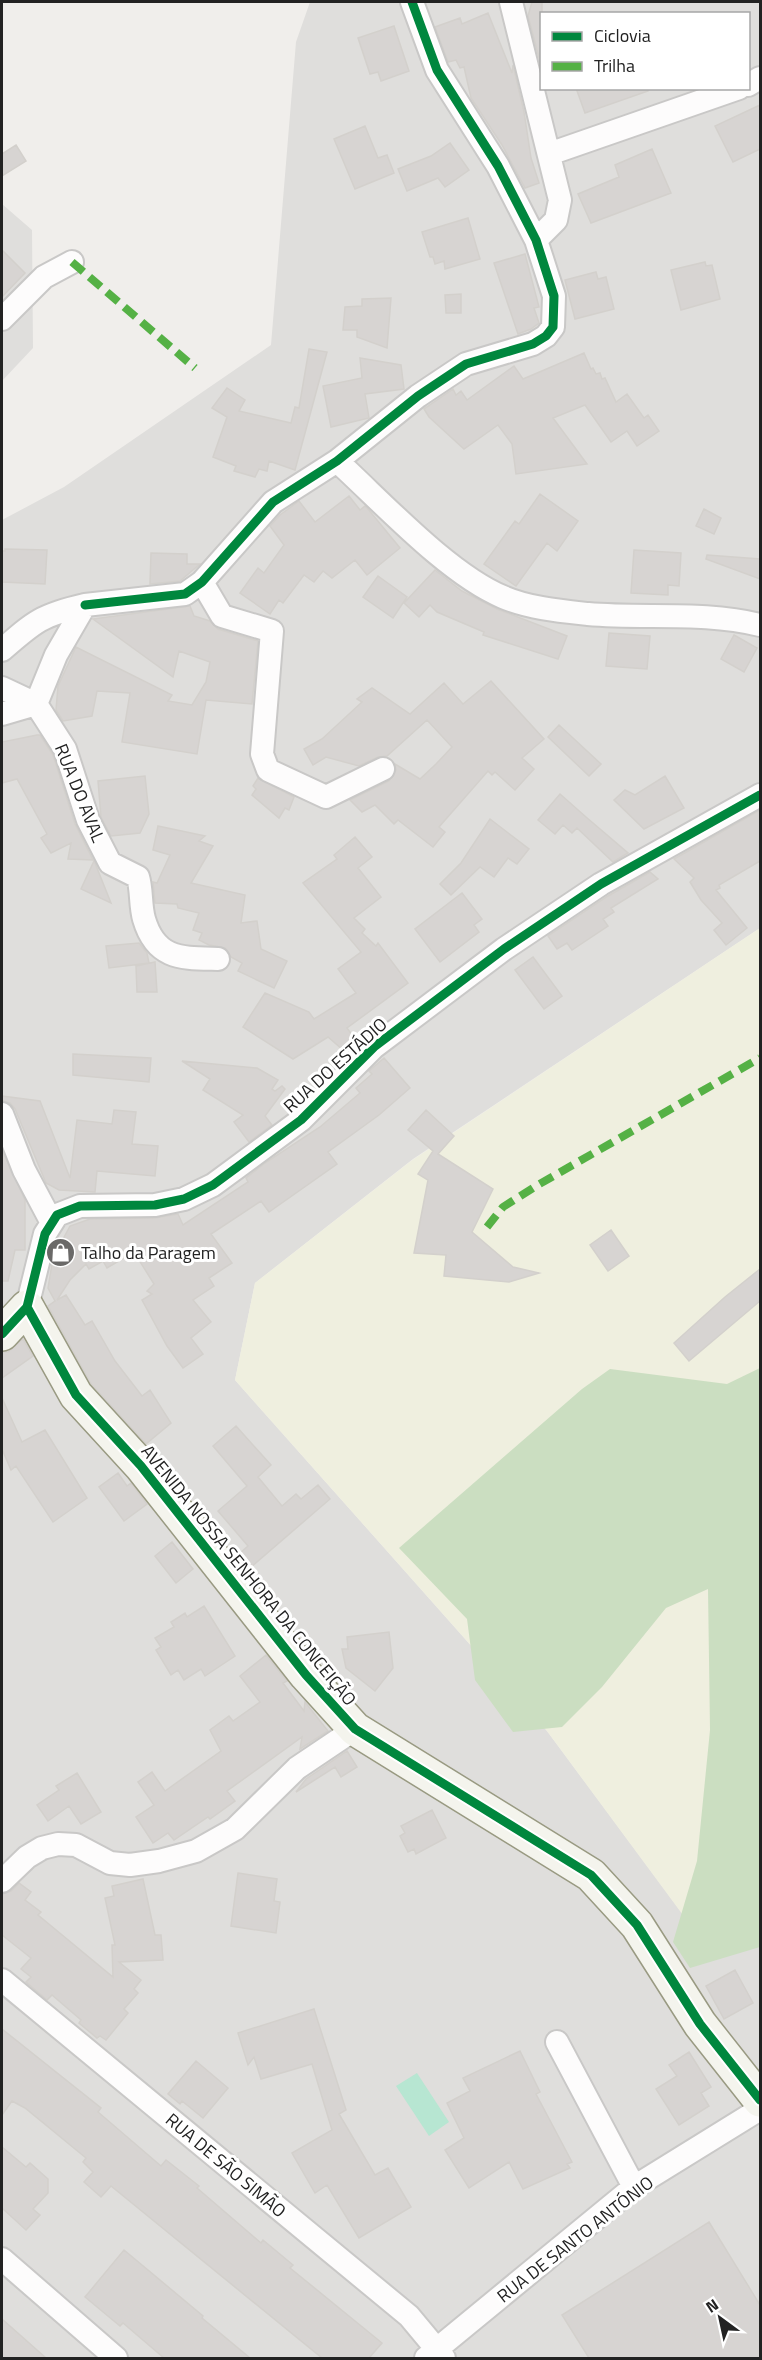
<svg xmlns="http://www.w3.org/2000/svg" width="762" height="2360" font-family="'Titillium Web',sans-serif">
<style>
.residential{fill:#dfdedc;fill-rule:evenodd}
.farmland{fill:#efefdf}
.forest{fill:#cbdec1}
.pitch{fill:#b7e6d2}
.building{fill:#d7d4d2;stroke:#d3d0cc;stroke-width:1.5}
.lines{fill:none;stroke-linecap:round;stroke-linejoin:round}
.street-casing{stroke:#c9c8c7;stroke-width:26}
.secondary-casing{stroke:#999a82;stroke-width:36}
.street{stroke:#fdfcfc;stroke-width:22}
.secondary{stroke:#f4f4ed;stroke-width:33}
.quiet{stroke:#55b145;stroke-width:8;stroke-dasharray:15 8;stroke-linecap:butt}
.cycleway-casing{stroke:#fff;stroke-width:13}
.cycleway{stroke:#00873e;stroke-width:9}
.labels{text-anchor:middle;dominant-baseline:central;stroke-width:6;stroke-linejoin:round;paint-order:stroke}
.street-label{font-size:18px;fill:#222;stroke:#fff}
.poi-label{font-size:18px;fill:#222;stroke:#fff;text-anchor:start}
</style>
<rect width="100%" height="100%" fill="#f0eeeb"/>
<path class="residential" d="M310,2H760V928L413,1159L255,1283L235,1380L547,1731L708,1948L760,1914V2358H2V520L64,487L271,345L296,42ZM542,14H748V88H542Z
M2,204L32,230L33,348L2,381Z"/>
<path class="farmland" d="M760,928V1914L708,1949L547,1731L235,1380L255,1283L411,1161Z"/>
<path class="forest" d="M760,1368V1947L690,1968L673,1942L697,1861L710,1730L708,1589L666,1608L602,1687L562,1727L513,1732L475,1680L467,1619L399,1548L582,1389L610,1369L727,1384Z"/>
<path class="pitch" d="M417,2073L449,2122L429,2136L396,2086Z"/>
<path class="building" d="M532,2H542V69L528,16Z
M488,13L512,73L513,65L524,112L531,158L539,183L525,188L502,145L471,98L464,67L460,68L456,60L448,62L435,27L460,18L462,24Z
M394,26L409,71L381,81L378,72L370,74L358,38Z
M576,88H648V91L585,113Z
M760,105V149L733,162L715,126Z
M365,126L378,158L387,155L394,173L355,189L334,139Z
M450,143L469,170L445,187L438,178L407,191L398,169L431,156Z
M16,145L26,161L2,176V154Z
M652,149L671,193L591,223L578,194L619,177L615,165Z
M468,218L480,259L445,269L444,261L435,264L433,257H430L422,232Z
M2,250L25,273L2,297Z
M525,254L539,307L534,308L539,323L531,329L518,334L494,263Z
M705,262L706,266L712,265L720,299L681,310L671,270Z
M596,272L598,279L606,277L614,309L575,319L565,280Z
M461,294V313H446L445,295Z
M391,298L387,348L357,337V330H343L345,307L362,306V299Z
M309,349L327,352L295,470L269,461L267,471L259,469L255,477L234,471L236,466L213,457L227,417L212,408L227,388L245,400L239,411L291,423L295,407L299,408Z
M584,353L591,369L593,368L596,374L600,373L602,379L605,378L616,402L627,394L644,418L648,415L659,431L637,446L627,431L611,442L585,405L553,418L587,464L516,474L512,444L498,425L464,449L429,417L424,409L453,389L456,395L461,391L467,400L514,366L523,379Z
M360,358L401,365L404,389L365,394L369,418L331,427L323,386L362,378Z
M540,494L578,521L557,551L547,543L516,586L484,564L515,521L519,524Z
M349,496L360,510L365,506L368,509L400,548L367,575L355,560L332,578L323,571L314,582L304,575L283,603L279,600L270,614L240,593L258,568L264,573L284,545L270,526L280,515L299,501L315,522Z
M704,509L721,518L714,534L696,526Z
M5,549L47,550L45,584L2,582V551H5Z
M634,550L681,553L679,586L668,585V595L631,593Z
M151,553L187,554V564H200L180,581L150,584Z
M707,555L760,559V579L706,559Z
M435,570L462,591L497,609L567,636L558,659L483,635L484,632L437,612L430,605L419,617L404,603Z
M378,576L407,597L393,618L363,597Z
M190,606L194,616L210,621L218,629L258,641L252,704L206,700L197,754L122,742L130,693L97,691L92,716L63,721L56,710L58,686L76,647L172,695L168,701L192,705L206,682L210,662L179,651L173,677L93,619Z
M609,633L650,636L647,669L606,666Z
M734,635L757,648L744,672L721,659Z
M491,681L544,739L522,758L534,769L515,790L495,772L492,775L488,771L439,827L445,832L433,847L398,820L394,824L375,805L362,812L350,800L389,781L396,770L395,764L420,779L436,764L452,747L427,720L387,756L378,757L359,766L326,757L313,765L304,749L322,739L362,702L357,699L372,688L410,714L444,683L463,704Z
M559,725L601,764L589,776L548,737Z
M37,735H40L53,755L75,824L93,860L68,859L71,843L51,853L41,838L47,834L17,779L2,783V742Z
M145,776L149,814L140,833L111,836L101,817L98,781Z
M665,776L684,808L644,829L614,800L625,790L635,795Z
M258,778L294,797L289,810L285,808L279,818L252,795L256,789L253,786Z
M560,794L586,817L628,853L613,862L577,828L572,833L563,825L555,834L538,820Z
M760,810V861L719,885L720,888L716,890L747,928L726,945L714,930L722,923L701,900L690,882L694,878L674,859Z
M490,819L529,849L517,864L508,858L494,877L480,867L451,895L440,884L461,863Z
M158,826L205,836L199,841L213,846L191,883L245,895L241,923L257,921L261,949L287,961L274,988L238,971L242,963L231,957L225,948L209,945L199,940L202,933L193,930L199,913L178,908L177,904L155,903L153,882L157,883L170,855L153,850Z
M355,837L372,857L358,868L381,897L354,918L365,929L362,933L376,946L378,943L408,983L347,1028L355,1039L343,1050L328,1037L293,1059L243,1027L265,993L309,1012L314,1019L356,993L338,969L361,952L303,883L337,859L334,855Z
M94,861L95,863L111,903L81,889Z
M650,872L658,879L611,908L614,912L603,919L608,926L572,950L567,943L557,949L548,936L608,896Z
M462,893L482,919L474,925L479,932L440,962L415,929Z
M139,943L147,953L149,963L109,968L106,946Z
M533,957L562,996L544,1009L515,970Z
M155,962L157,992H137L136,966Z
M73,1054L151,1058L149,1082L73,1075Z
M384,1058L410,1088L379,1115L328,1152L337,1164L269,1212L261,1201L211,1234L232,1263L209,1278L214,1286L193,1300L211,1322L191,1338L203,1354L183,1368L167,1346L142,1300L152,1294L147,1291L154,1284L134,1252L107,1268L103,1261L89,1269L86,1264L70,1280L57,1300L66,1295L85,1325L92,1321L115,1361L142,1396L150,1390L171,1423L146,1444L91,1384L48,1306L55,1301L48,1288L53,1258L70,1226L90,1219L155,1218L178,1214L183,1225L248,1182L246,1178L265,1163L320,1127L360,1093L356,1088L372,1074L369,1071Z
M182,1061L257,1068L278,1080L272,1089L275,1091L282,1086L285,1089L265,1116L272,1125L249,1142L234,1122L243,1115L203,1090L210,1079Z
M2,1096L40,1101L70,1178L77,1120L112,1124L114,1110L136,1112L132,1144L158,1146L155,1176L97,1171L95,1192L59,1190L46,1183L15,1109L10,1103L2,1101Z
M426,1110L454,1136L438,1154L493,1189L472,1232L513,1267L539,1273L509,1282L444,1276L446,1255L414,1253L428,1180L418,1174L433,1151L408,1130Z
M2,1150L25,1200V1250H15L8,1281H2Z
M611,1230L629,1256L608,1271L590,1245Z
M760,1269V1301L689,1361L674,1343L725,1297Z
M23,1339L33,1356L2,1378V1352H8Z
M2,1398L22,1442L45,1430L87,1498L53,1522L16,1466L11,1470L2,1449Z
M236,1426L271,1465L258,1477L282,1506L296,1494L301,1499L318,1485L330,1499L251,1567L239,1554L248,1546L218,1511L247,1486L213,1446Z
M118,1473L127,1486L131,1483L147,1504L124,1521L99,1487Z
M172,1542L193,1569L176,1583L155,1556Z
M204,1606L235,1656L205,1676L201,1669L184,1680L178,1670L171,1675L156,1650L161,1647L155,1638L174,1627L171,1622L185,1613L187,1617Z
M389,1632L393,1668L375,1691L346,1668L342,1649H348L347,1637Z
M266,1655L287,1681L283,1683L304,1711L305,1702L328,1731L300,1749L302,1737L227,1791L235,1801L210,1819L208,1817L174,1840L168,1833L153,1843L136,1817L154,1805L138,1782L152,1772L165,1791L221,1751L210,1730L229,1716L233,1721L260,1702L240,1676Z
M347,1751L357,1767L341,1777L335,1767L296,1792L306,1779Z
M77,1773L101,1812L81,1824L69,1806L48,1821L37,1805L59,1790L56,1786Z
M432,1810L446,1838L416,1854L414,1849L408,1852L400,1836L405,1833L401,1826Z
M238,1873L277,1879L274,1901L280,1902L276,1933L231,1926Z
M143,1879L155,1935H161L163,1960L119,1962L141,1980L134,1989L138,1993L124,2009L128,2013L106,2040L100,2036L97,2038L79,2023L81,2020L52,1995L47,2000L26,1982L31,1977L21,1969L31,1958L2,1935V1894L11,1891L19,1883L31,1892L25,1900L41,1912L38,1915L113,1977L112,1945H115L105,1898L114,1896L112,1886Z
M735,1970L753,2003L724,2019L706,1986Z
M314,2009L346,2110L339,2114L375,2175L388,2168L411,2207L359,2238L327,2185L315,2193L292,2153L332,2130L312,2064L261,2079L254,2057L248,2065L238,2033Z
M2,2029L101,2108L98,2112L161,2166L166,2160L199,2186L197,2188L261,2243L263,2240L293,2265L290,2268L382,2343L369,2358H322L111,2186L101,2197L84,2182L93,2172L83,2162L86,2158L25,2108L12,2101L2,2115Z
M520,2051L540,2092L536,2094L572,2162L567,2164L570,2168L523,2189L509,2162L469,2188L445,2150L464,2138L447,2103L470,2091L463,2078Z
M689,2052L711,2087L701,2093L709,2106L679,2125L656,2089L677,2076L669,2065Z
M196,2061L228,2088L203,2118L182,2101L180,2104L168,2094Z
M2,2147L26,2167L30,2163L48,2179V2193L33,2209L40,2215L26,2230L2,2208Z
M709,2222L760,2305V2358H589L562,2315Z
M124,2250L203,2316L202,2318L250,2358H164L123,2323L120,2326L85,2297Z
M2,2319L46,2358H2Z"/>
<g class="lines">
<defs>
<path id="street" d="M511,2L560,200L556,220L536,240
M748,85L760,78
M549,154L739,88
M2,319L44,277L72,262
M337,461C382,502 448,574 503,597C528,608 560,611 588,614C645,619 704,611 760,625
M202,582L222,616L272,631L262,754L268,770L326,797L383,769
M85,605L185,594L202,582L273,502L337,461L418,396L466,364L533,344L546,336L553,327L554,296L536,240L498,166L437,70L412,2
M2,650C35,621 42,615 85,605L56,655L36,704L2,714
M2,688L36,704L65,749L88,820L110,863L138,877C142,890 140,905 144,919C156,960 182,958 218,959
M2,1114L24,1170L51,1221
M27,1307L45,1234L57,1215L80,1206L155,1205L184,1199L213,1185L301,1120L374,1047L504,949L601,884L760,795
M2,1881L27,1857L42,1848L58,1844L76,1845L110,1863L130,1865L159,1861L196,1851L235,1829L297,1768L355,1729
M2,1980L409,2316L444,2358
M557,2042L634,2187
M2,2259L116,2358
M426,2358L634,2187L760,2109"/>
<path id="secondary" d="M2,1334L27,1307L76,1395L141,1466L306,1675L355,1729L591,1875L637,1925L700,2024L760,2100"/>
</defs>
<use href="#street" class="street-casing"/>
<use href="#secondary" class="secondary-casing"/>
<use href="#street" class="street"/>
<use href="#secondary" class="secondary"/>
<path class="quiet" d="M72,262L195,368
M487,1227L503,1207L536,1186L760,1058"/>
<defs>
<path id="cycleway" d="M85,605L185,594L202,582L273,502L337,461L418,396L466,364L533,344L546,336L553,327L554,296L536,240L498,166L437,70L412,2
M27,1307L76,1395L141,1466L306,1675L355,1729L591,1875L637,1925L700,2024L760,2100
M2,1334L27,1307L45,1234L57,1215L80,1206L155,1205L184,1199L213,1185L301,1120L374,1047L504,949L601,884L760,795"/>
</defs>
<use href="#cycleway" class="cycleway-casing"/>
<use href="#cycleway" class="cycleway"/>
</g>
<defs>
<symbol id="shop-disc" viewBox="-11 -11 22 22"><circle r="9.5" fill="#6a6968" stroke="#fff"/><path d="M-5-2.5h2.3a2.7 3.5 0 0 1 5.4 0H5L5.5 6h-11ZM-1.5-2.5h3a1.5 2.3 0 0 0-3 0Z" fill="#fff"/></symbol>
</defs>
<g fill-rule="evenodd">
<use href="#shop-disc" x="44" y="1236" width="33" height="33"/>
</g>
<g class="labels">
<g class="street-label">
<text transform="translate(80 793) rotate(68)">RUA DO AVAL</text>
<text transform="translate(335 1065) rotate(-42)">RUA DO ESTÁDIO</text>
<text transform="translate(249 1575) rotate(51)">AVENIDA NOSSA SENHORA DA CONCEIÇÃO</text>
<text transform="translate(226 2165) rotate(40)">RUA DE SÃO SIMÃO</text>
<text transform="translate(575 2239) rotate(-38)">RUA DE SANTO ANTÓNIO</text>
</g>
<g class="poi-label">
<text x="81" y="1252">Talho da Paragem</text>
</g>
</g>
<rect width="762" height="2360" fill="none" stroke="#222222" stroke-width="6"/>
<rect x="540" y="12" width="210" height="78" fill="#ffffff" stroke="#a7a7a7" stroke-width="1.5"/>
<rect x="552" y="32" width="30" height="9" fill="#00873e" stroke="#a7a7a7" stroke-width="1.5"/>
<text x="594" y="42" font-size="18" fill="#222222">Ciclovia</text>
<rect x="552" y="62" width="30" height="9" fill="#55b145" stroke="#a7a7a7" stroke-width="1.5"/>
<text x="594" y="72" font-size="18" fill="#222222">Trilha</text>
<g transform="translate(720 2318) rotate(327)" stroke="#ffffff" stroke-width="4.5" paint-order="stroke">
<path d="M0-4.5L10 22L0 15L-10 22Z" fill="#222222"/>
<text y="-9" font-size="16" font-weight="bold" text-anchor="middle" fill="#222222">N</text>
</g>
</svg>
